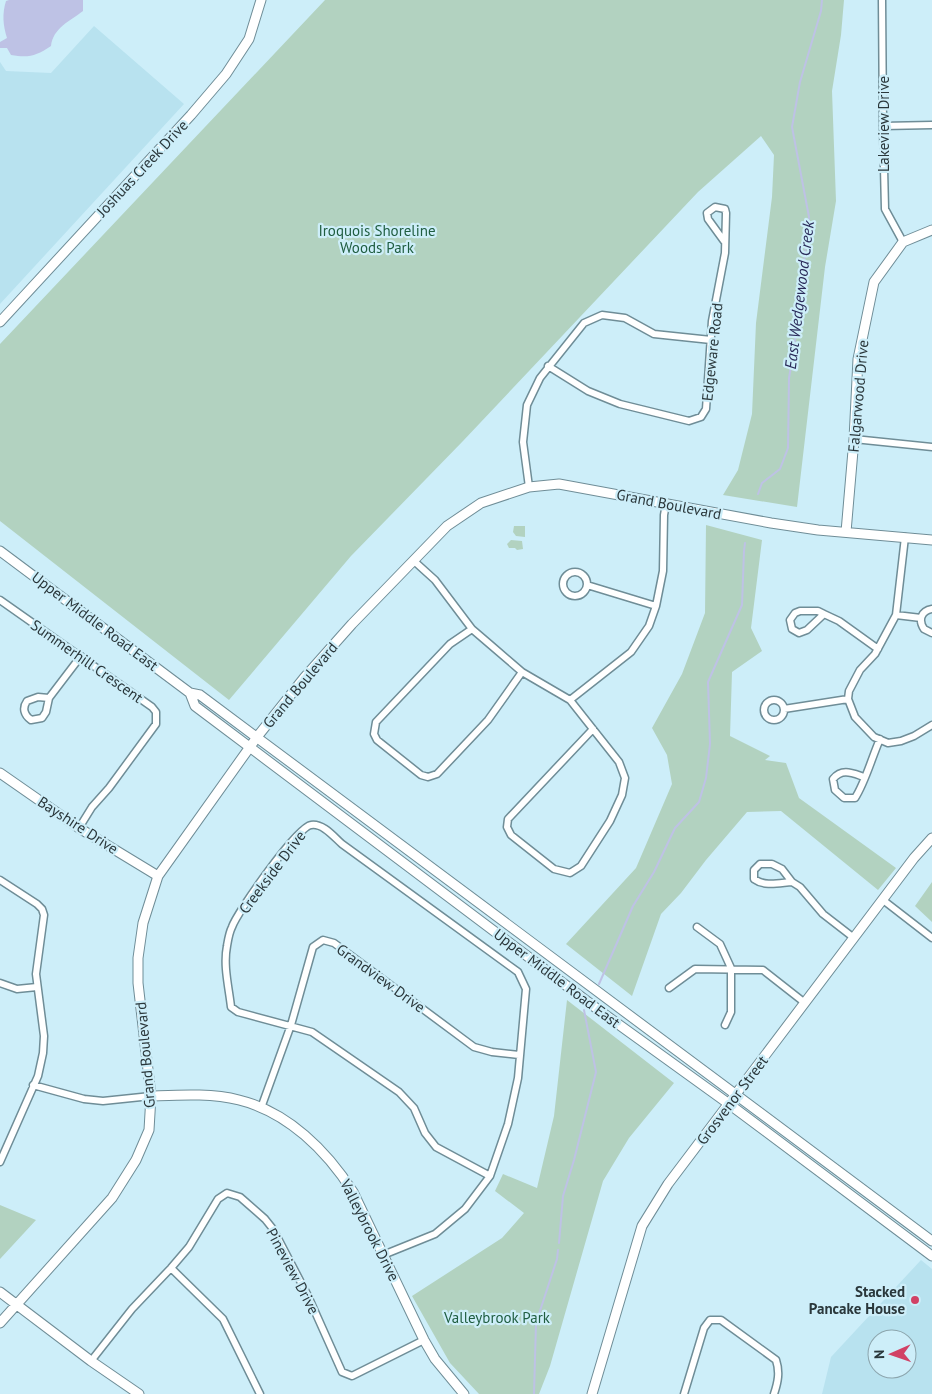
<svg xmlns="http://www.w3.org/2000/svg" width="932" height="1394" font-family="'PT Sans',sans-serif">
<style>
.built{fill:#b8e2ef;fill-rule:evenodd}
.green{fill:#b2d2c0}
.water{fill:#bec2e5}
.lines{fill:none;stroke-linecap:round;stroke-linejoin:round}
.stream{stroke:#bec2e5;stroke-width:2}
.street-casing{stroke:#6f8d97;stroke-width:9}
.secondary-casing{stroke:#6f8d97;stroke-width:11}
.street{stroke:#fff;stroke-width:6}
.secondary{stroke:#fff;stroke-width:9}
.poi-dot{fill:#d14165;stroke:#cdeef9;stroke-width:2}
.labels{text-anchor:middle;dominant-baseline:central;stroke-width:4.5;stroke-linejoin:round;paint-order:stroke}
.street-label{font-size:15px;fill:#2a373b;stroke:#cdeef9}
.park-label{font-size:15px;fill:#1f5d40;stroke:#cdeef9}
.poi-label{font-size:15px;font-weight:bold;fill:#2a373b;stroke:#cdeef9;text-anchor:end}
.water-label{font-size:16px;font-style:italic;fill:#2a2b59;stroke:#cdeef9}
</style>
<rect width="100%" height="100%" fill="#cdeef9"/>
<path class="built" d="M94,26L184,104L0,304V62L6,71L51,73Z
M921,1260L932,1269V1394H822L831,1357ZM877,1339H907V1369H877Z"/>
<path class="green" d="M325,0H844L841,35L832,91L836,201L825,267L797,507L723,495L738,470L752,414L756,323L772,197L774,155L761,136L698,192L463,441L351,556L229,700L0,521V344Z
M706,525L762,540L751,628L762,651L732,672L730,736L770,756L765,760L786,763L799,798L896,868L878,890L781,811L747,812L706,860L681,893L661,914L632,996L566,944L636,868L672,784L667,755L652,728L682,674L705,613Z
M514,526H525V537L516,536L513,532Z
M511,540L522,541L523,549L517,550L515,548H509L507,544Z
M932,882V922L915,906Z
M567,1000L674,1083L629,1138L603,1181L550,1366L539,1394H479L450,1363L412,1296L502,1238L524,1213L495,1191L503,1174L537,1188L554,1116Z
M0,1205L36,1220L0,1259Z"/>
<path class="water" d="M9,0H83V11C70,21 53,28 51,46C36,56 29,58 11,55L7,48H0V42L7,38C3,25 2,14 6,1Z"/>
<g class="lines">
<path class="stream" d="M758,494L762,483L780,469L788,448L789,378L794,349L809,217L792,127L800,82L821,11L822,0
M599,984L633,906L654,872L675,828L699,802L706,778L710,744L708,682L742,605L744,551L745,543
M559,1243L563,1196L574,1160L596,1072L584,1010
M534,1394L536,1323L557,1259L558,1250"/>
<defs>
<path id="street" d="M882,0L883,126L885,209L903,242
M883,126L932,125
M548,366L588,391L620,404L689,421L701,417L706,409L712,321L725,253L726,213L725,209L715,207L707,213L708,219L724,241
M854,439L932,447
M529,487L523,442L527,405L540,378L584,323L602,315L625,318L654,334L711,340
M905,537L896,615L875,654L860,670L849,691L848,699L855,717L874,737L888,743L901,741L914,736L932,725
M414,561L435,580L472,629L493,647L522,672L570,700L619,762L625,778L622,795L610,821L581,866L570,873L554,869L511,835L507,827L508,819L593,729
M563 584a12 12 0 1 1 24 0a12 12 0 1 1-24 0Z
M587,585L656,606
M0,600L152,707L156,712V724L109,788L92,807L79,828
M932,609C921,611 918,620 924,629L932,633
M800,611H818L824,614L807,630L799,633L792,629L790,620L795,613Z
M824,614L839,621L878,649
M896,615L921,618
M472,629L450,644L376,722L374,734L377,740L421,775L428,777L437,774L488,720L522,672
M38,697L49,698L46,712L42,718L31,720C24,715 22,708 27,701Z
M49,698L81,656
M764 710a10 10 0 1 1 20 0a10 10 0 1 1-20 0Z
M570,700L631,652L649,626L656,606L663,571L664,515L666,504
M784,709L848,699
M864,777C852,773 842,768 833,779L835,790L844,798H855C865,783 872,757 880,739
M0,880L37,904L42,909L44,915L36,974L44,1036L43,1053L38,1076L0,1162
M792,882C779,883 765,887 754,879V870L760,864H772L782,869L792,882L800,887L823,914L854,938
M883,900L932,938
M697,927L720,944L731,968V1012L725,1025
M0,983L17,989L37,987
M669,988L695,969L763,970L805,1003
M33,1085L84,1099L103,1101L151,1096
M261,1108L291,1025L313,947L323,940L334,943L474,1047L492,1052L519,1055
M383,1255L435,1234L465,1209L490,1176L508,1124L518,1078L526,989L518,972L342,844C334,837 323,823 311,825C297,827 237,912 232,927C229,933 228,940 227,946C223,966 229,988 231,1007L238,1012L312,1032L399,1092L414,1108L425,1133L436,1147L490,1176
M171,1268L223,1319L260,1394
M91,1361L132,1309L171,1268L189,1247L218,1199L227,1193L240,1197L265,1219L273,1229L308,1296L342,1372L352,1376L424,1340
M684,1394L704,1328L710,1320H721L776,1360C780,1372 778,1382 774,1394"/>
<path id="secondary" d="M0,322L191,115L226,74L249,39L261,0
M846,532L854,439L858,359L874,282L903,242L932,230
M0,551L190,693L200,695L932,1241
M190,693L195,706L600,1011L729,1104L932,1256
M0,773L79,828L158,876
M151,1096C180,1095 211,1093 239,1100C288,1112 327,1151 353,1192L424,1340L435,1359L464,1394
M0,1292L91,1361L139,1394
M0,1323L112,1198L136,1160L149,1130L151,1096L138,983V958L143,923L158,876L257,737L304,678L352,624L447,526L481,503L529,487L559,484L771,523L818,530L932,540
M592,1394L642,1226L668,1184L914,858L932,838"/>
</defs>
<use href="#street" class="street-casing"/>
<use href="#secondary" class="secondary-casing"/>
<use href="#street" class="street"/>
<use href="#secondary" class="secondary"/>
</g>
<circle class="poi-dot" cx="915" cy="1300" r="5"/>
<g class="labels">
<g class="street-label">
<text transform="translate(883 124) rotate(-90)">Lakeview Drive</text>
<text transform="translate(142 168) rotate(-47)">Joshuas Creek Drive</text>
<text transform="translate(712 352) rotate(-84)">Edgeware Road</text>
<text transform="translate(858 396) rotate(-85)">Falgarwood Drive</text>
<text transform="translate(669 504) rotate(11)">Grand Boulevard</text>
<text transform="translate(95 621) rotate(37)">Upper Middle Road East</text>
<text transform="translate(87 661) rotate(35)">Summerhill Crescent</text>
<text transform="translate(300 685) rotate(-50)">Grand Boulevard</text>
<text transform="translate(78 825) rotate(33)">Bayshire Drive</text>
<text transform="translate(272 872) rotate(-53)">Creekside Drive</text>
<text transform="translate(381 978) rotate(36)">Grandview Drive</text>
<text transform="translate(557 978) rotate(37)">Upper Middle Road East</text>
<text transform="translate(145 1055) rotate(-95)">Grand Boulevard</text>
<text transform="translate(732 1100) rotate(-53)">Grosvenor Street</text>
<text transform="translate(370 1230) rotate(63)">Valleybrook Drive</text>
<text transform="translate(293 1271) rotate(62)">Pineview Drive</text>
</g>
<g class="park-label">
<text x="377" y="230">Iroquois Shoreline<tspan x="377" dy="17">Woods Park</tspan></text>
<text x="497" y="1317">Valleybrook Park</text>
</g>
<g class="poi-label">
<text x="905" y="1291">Stacked<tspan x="905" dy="17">Pancake House</tspan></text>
</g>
<g class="water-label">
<text transform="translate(799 295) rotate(-83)">East Wedgewood Creek</text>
</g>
</g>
<g transform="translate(892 1354) rotate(268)"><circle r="24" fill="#cdeef9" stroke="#8ca5ad"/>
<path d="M0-4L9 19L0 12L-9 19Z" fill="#d14165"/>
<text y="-8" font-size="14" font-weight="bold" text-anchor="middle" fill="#2a373b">N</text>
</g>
</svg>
